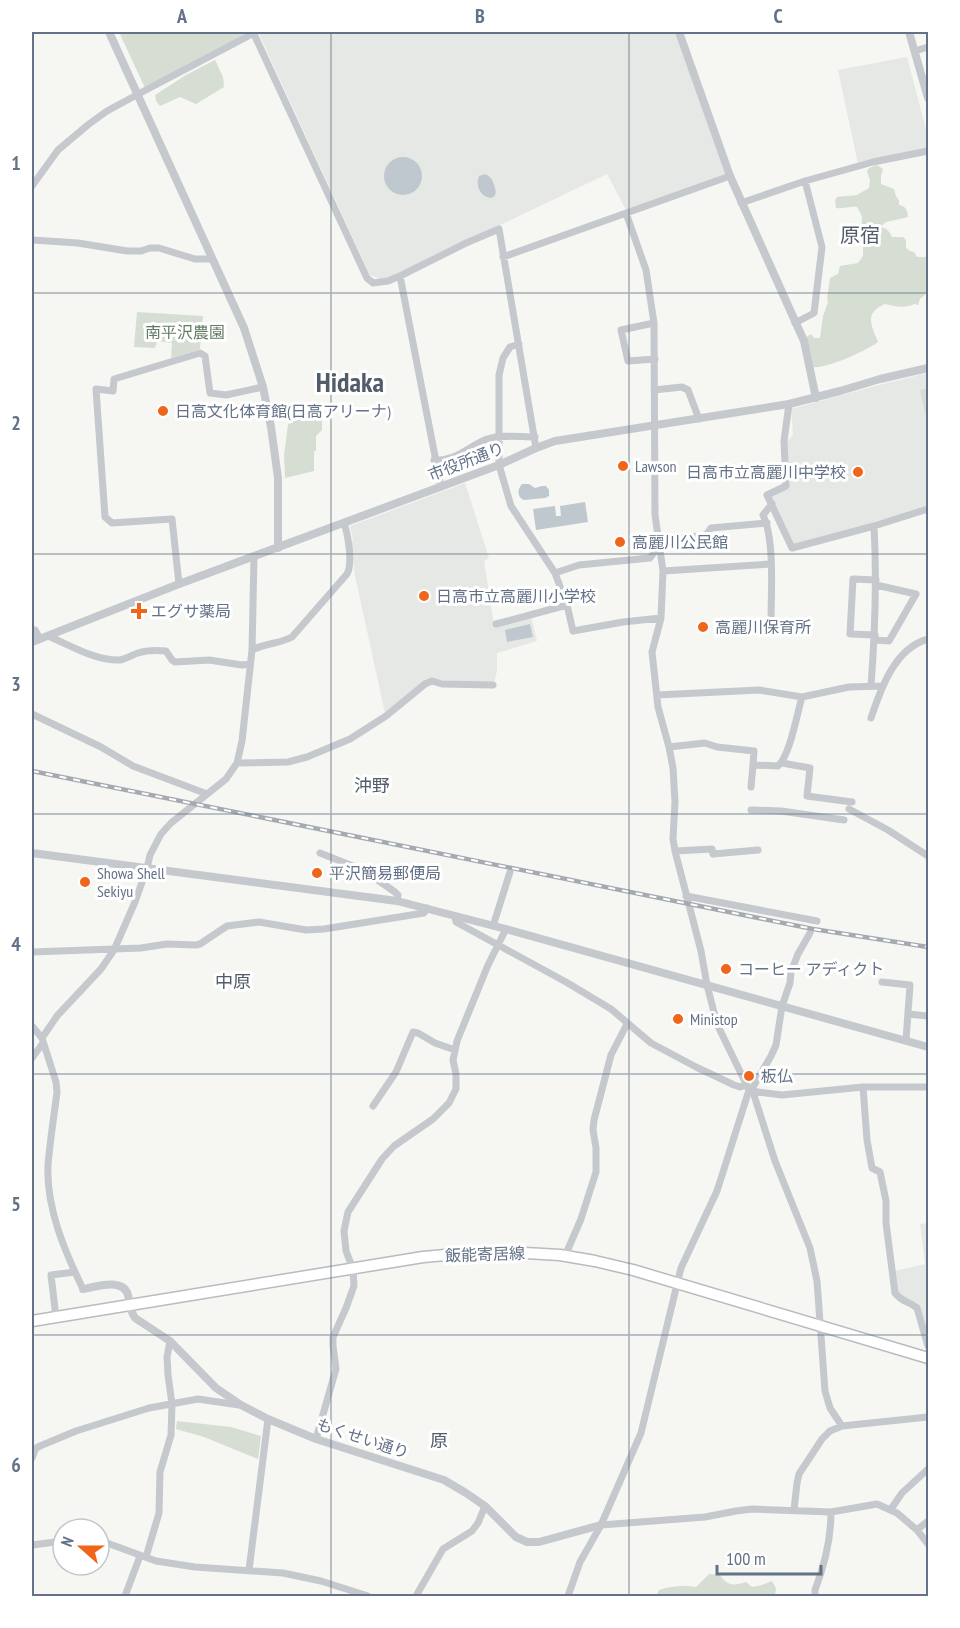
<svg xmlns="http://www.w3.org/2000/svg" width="960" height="1628" font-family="'PT Sans Narrow','Noto Sans JP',sans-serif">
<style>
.built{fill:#e6e8e6}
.green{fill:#d6ded3}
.water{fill:#bec8ce}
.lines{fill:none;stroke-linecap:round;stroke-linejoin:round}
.primary-casing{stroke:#b8bbc0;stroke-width:13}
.minor{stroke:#c5c8cc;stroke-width:7}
.tertiary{stroke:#c5c8cc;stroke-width:8}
.primary{stroke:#fff;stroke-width:10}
.rail-casing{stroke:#a5aab1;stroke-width:4.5}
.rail{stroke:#fff;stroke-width:2;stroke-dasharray:7;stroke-linecap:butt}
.grid{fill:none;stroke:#637286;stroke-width:1.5;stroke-opacity:0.55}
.poi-dot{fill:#ef651a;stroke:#fff;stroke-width:2}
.labels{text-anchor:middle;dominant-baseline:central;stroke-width:6;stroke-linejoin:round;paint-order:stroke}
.park-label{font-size:16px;fill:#647c62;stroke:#fff}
.poi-label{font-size:16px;fill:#637286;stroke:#fff;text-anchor:start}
.street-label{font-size:16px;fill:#637286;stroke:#fff}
.neighbourhood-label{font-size:18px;fill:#525c6a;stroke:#fff}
.quarter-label{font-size:20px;fill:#525c6a;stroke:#fff}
.town-label{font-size:28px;font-weight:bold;fill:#525c6a;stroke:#fff}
.neatline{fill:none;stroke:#637286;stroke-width:2}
.grid-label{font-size:20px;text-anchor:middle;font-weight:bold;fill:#637286}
</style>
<rect width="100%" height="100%" fill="#f6f6f2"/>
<path class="built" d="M258,32H675L725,174L626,210L607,174L496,227L461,241L390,278L380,279L370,275Z
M907,57L928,137V149L858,164L838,70Z
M928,373V449L926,450L928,457V507L795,545L792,544L771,498L772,494L788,487L787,441L793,435L791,409L875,386Z
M465,483L489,558L484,561L494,624L531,616L537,641L497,653V671L494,683L442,682L432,679L385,713L355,576L351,542L353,540L350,526Z
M928,1223V1335L920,1308L914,1302L902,1297L897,1291L894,1271L925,1264L920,1224Z"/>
<path class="green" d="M119,32H244L243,35L145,88Z
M215,60L223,77L224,87L196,104L180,97L160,106L156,101L155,95L186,75Z
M877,165L883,169L881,176V184L894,189L896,196L899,200V205C907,207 907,210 908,217L886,222L880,227C887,228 890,232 892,237H903L906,240V248L910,251L914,252L917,257H928V271L927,272L928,284L926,289L928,292L920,299L918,305L914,304C905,309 894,306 885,304C864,313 871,324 878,342C868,350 824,370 812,367L805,338L811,334L814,338H820L823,316L828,302L827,298L830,278L838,274L840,266L858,263L863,256V244L861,236L862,216L857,207C850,206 843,209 836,208L835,201L837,197L857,195L869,188L870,180L867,171L869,168Z
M137,312L203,316L200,349L171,358L172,343L157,341L155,348L134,347Z
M928,388V413L925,414L920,390Z
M290,410L322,412V430L316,436V451H314V471L285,478L284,455Z
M177,1421L231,1427L261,1436L258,1459L204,1437L176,1429Z
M709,1574L720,1575C727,1586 734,1586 746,1582L752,1587L762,1585L772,1581L776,1588L775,1596H656L659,1590C671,1586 684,1585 696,1587Z"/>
<path class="water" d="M384 176a19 19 0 1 1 38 0a19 19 0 1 1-38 0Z
M485,174C491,177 492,179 494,185C503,208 471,197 479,176Z
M522,484H529L535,488L542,486H546L549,490V496L545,498L524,500C517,497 517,490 522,484Z
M585,502L588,522L536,530L533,509L555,506L556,516H561L560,506Z
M530,624L533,637L507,642L505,630Z"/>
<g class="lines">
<defs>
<path id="primary" d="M32,1321L423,1257L468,1253L508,1252L560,1255L595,1261L633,1270L928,1358"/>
</defs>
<use href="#primary" class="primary-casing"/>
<path class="minor" d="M253,32L367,278L373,283L388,281L400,276L466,243L499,229L536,448
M915,51L928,47
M32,186L58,150L89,124L107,111L144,91L254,33
M741,203L805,181L873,162L928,151
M626,213L646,270L654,323L655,515L663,571L661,618L652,652L658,707L669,747L673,768L675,802L673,839L675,851L701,951L707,985L717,1024L749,1090
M32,240L78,243L127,251H141L150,248H159L195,259H212
M503,257L730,176
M400,276L441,487
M654,323L621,330L628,361L655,359
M795,323L814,313L822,247L805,181
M519,344L510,347L503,358L499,375V465L511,506L555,573L567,605L573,631L623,622L661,618
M654,390L682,387L688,390L699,419
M789,404L784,441L786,486L767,495L792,548L874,526L928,509
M434,460C455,462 469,446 487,439C502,434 519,437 535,437
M659,541L706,535L711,528L767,523
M663,571L771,564
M555,573L579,565L650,558L660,544
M179,584L172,519L112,523L105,517L96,389L113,391L114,379L200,353L205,356L210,393L226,395L263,387
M771,622C771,593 775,540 763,515L772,504
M496,624L567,605
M32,629L35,630L40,639
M875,635L850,634L853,579L876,580
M48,636C70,645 95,661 120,660C126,659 132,655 138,653C147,650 157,650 166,651L172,660L175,662L209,660L242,665L250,664
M875,640L889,641L916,594L876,585
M252,650C265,643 279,644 292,637L347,574C353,563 348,535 344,523
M871,686C875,633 877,580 874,526
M657,695L759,690L802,697L849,687L883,686
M32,714L101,747L133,766L207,794
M871,718C881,688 895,648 928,639
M669,747L705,743L717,747L754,751L753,765L778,766C790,755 797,714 802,697
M237,763L288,762L307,757L350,739L386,716L425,684L432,681L442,684L493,685
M782,763L810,768L807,796L852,802
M751,787L753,765
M849,809L888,830L928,856
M751,810L781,811L844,820
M675,851L712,849L713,854L758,850
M320,853L363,870L395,892L398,895L397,901
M686,896L817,921
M455,916L456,922L566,982L611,1009L651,1043L696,1067L734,1085L740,1087L746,1085
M493,926L510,872
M32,952L141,948L167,944L196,945L200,944L227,926L259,922L306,930L324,929L424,913L427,908
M882,982L910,985L906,1040
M908,1014L928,1016
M32,1026L42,1038L56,1082L57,1092C54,1116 50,1141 48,1165C46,1208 65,1252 83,1289
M42,1038L57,1016L101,969L114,950L135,902L147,868L150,855L161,834L171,823L226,779L237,763L242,741L252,650L254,557
M32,1058L43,1043
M863,1087L867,1140L872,1168L880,1172L886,1201V1223L895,1293C903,1303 909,1301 917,1308L928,1346
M751,1091L782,1095L863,1087H928
M753,1092L775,1161L810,1248L817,1281L825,1391L830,1408L842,1426
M373,1106L396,1072L413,1032L418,1033L435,1043L455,1050
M565,1256L581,1219L596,1172V1148L593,1130L594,1120L611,1055L627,1024
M56,1317L51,1275L75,1272
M316,1439L336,1369L333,1346V1337L346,1308L354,1286L353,1269L346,1251L344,1231L348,1212L382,1159L394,1146L433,1119L449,1103L456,1089V1074L453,1060L457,1041L488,965L506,929
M32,1458L36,1448L40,1446L76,1431L149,1408L198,1399L239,1405
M891,1509L902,1493L928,1469
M794,1510L797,1483L799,1474L822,1439L830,1431L842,1426L928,1417
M601,1525L705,1517L736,1511L752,1509L831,1512L877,1504L897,1513L917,1530L928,1544
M917,1530L928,1521
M99,1540L156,1561L195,1567L283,1573L321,1581L368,1596
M32,1545L63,1541
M146,1557L159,1513L160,1472L171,1435L172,1404L168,1375L167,1357L170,1341
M249,1570L268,1419
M125,1596L140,1556
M416,1596L443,1549L472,1531L478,1523L485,1506
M568,1596L580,1562L601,1525L641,1433L681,1268L717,1191L749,1090L753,1087L771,1056L776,1045L782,1006L790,983L791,972L798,954L810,933
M815,1596V1590C825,1564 831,1540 831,1512"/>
<path class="tertiary" d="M109,32L244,328L263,387L271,427L278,478V548
M679,32L730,176L804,341L816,398
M909,32L928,98
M32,642L179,584L499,465L536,448L555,441L789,404L840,391L880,379L928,368
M32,853L397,901L506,929L928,1047
M83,1289C95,1287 123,1277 128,1295C130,1303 130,1311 135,1318L170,1341L216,1388L241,1405L268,1419L316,1439L444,1480L466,1493L485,1506L516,1537L527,1542H539L601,1525"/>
<use href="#primary" class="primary"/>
<defs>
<path id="rail" d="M32,771L813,929L928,947"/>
</defs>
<use href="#rail" class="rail-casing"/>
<use href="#rail" class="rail"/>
</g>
<path class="grid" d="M331,32V1596M629,32V1596M32,293H928M32,554H928M32,814H928M32,1074H928M32,1335H928"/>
<g class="poi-dot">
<circle cx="163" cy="411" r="6"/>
<circle cx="623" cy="466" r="6"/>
<circle cx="858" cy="472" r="6"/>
<circle cx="620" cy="542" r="6"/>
<circle cx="424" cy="596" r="6"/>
<path d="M136 602h6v6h6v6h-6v6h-6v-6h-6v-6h6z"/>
<circle cx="703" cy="627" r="6"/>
<circle cx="317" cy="873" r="6"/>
<circle cx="85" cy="882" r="6"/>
<circle cx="726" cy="969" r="6"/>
<circle cx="678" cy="1019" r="6"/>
<circle cx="749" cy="1076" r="6"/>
</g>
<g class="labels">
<g class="park-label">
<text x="185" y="332">南平沢農園</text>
</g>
<g class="poi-label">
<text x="175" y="411">日高文化体育館(日高アリーナ)</text>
<text x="635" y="466">Lawson</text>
<text x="846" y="472" text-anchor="end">日高市立高麗川中学校</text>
<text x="632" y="542">高麗川公民館</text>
<text x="436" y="596">日高市立高麗川小学校</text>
<text x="151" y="611">エグサ薬局</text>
<text x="715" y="627">高麗川保育所</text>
<text x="97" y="873">Showa Shell<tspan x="97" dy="18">Sekiyu</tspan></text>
<text x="329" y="873">平沢簡易郵便局</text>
<text x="738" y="969">コーヒー アディクト</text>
<text x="690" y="1019">Ministop</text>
<text x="761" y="1076">板仏</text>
</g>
<g class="street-label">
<text transform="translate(466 461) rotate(-21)">市役所通り</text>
<text transform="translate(485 1254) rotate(-2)">飯能寄居線</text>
<text transform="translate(363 1438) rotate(18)">もくせい通り</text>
</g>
<g class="neighbourhood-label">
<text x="372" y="785">沖野</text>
<text x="233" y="981">中原</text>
<text x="439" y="1440">原</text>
</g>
<g class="quarter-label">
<text x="860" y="235">原宿</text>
</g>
<g class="town-label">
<text x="350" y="381">Hidaka</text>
</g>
</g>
<rect width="960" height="1628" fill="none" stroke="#ffffff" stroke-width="66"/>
<g transform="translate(81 1547) rotate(291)"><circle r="28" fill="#ffffff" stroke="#c1c7cf" stroke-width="1.5"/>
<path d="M0-4.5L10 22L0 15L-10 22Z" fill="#ef651a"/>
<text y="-9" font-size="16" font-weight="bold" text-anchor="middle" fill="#637286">N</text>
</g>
<path d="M717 1565v9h104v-9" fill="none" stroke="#637286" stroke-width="3"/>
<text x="726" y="1565" font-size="18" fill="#637286" stroke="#ffffff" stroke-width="4.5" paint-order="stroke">100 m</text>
<rect x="33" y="33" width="894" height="1562" class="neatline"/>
<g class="grid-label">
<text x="182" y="23">A</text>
<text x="480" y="23">B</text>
<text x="778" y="23">C</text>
<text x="16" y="170">1</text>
<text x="16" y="430">2</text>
<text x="16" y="691">3</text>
<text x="16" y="951">4</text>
<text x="16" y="1211">5</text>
<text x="16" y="1472">6</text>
</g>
</svg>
